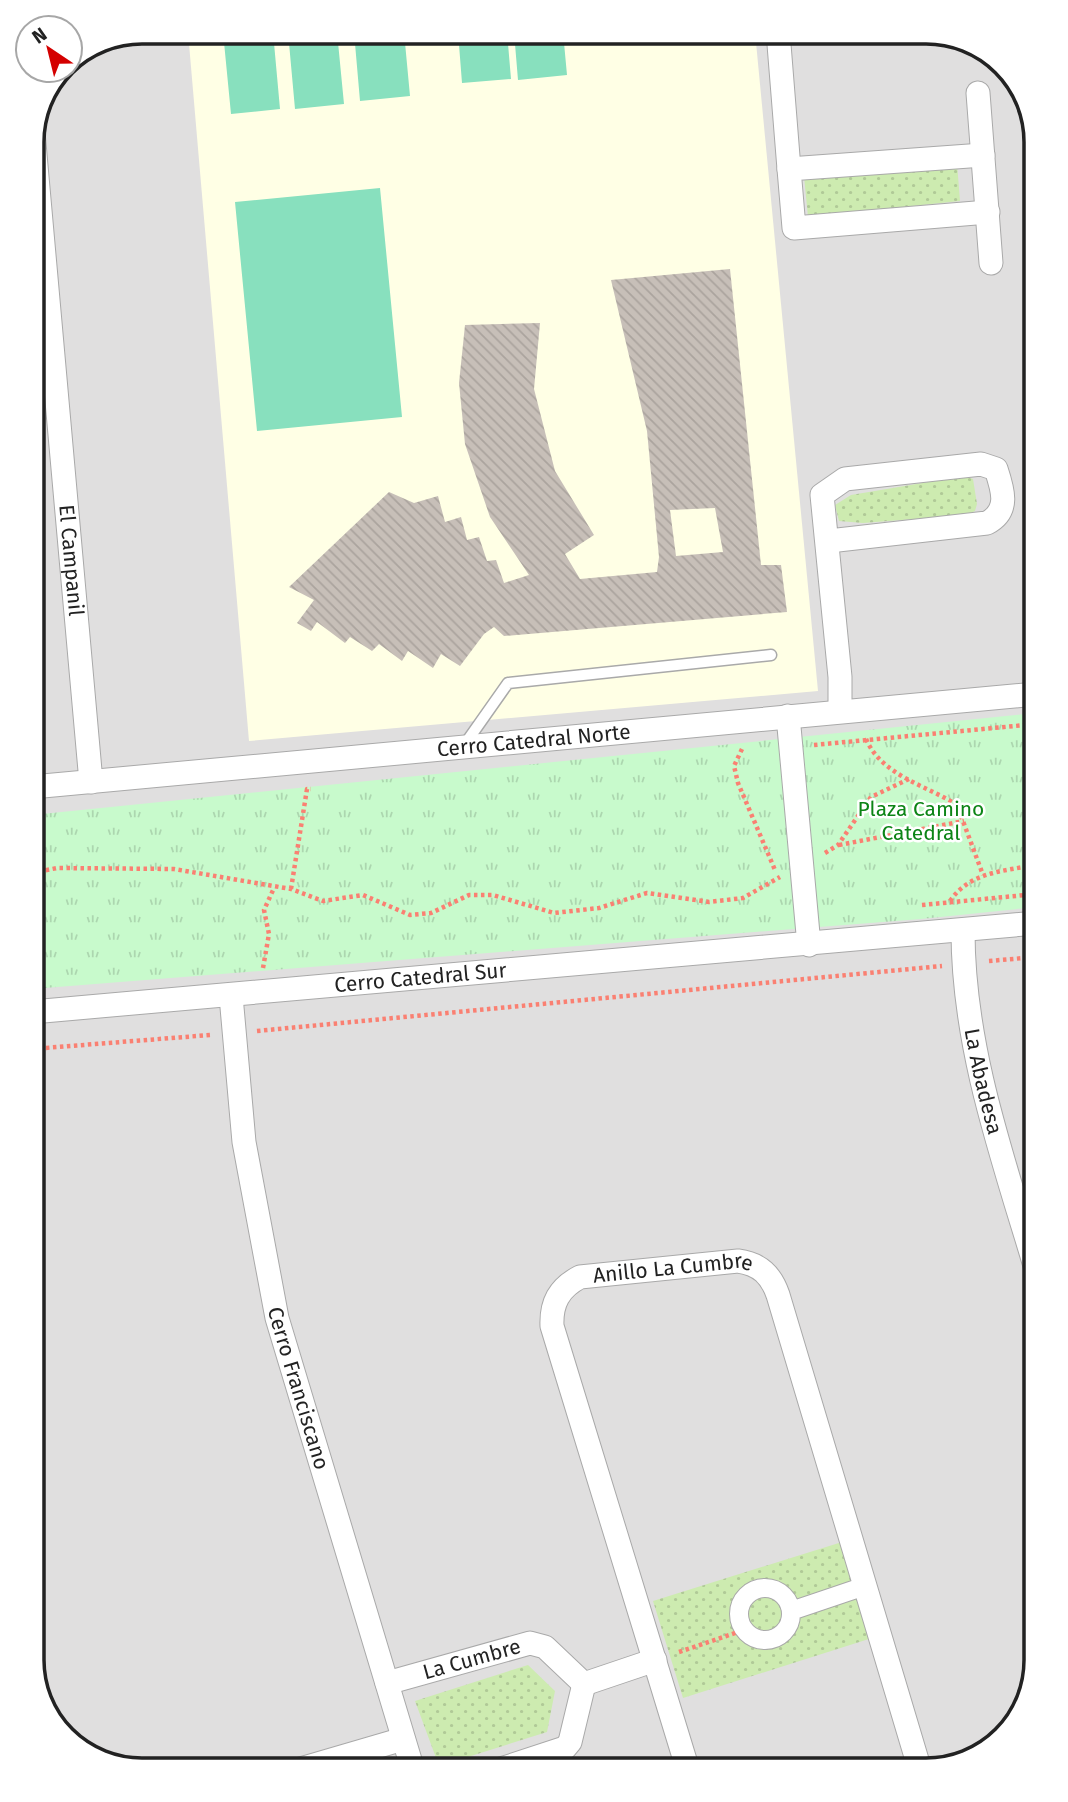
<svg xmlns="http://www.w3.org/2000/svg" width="1068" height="1802" font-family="'Fira Sans',sans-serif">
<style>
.residential{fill:#e0dfdf}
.education{fill:#ffffe5}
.grass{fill:url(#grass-dots)}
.park{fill:url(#park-tufts)}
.pitch{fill:#88e0be}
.building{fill:url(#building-back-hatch);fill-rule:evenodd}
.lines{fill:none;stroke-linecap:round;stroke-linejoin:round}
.service-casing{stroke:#a9a9a9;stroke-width:13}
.pedestrian-casing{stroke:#a9a9a9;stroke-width:20}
.minor-casing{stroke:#a9a9a9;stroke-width:25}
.path{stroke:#fa8072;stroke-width:4.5;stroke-dasharray:3.5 3.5;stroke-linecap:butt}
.service{stroke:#fff;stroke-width:10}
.pedestrian{stroke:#fff;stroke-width:18}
.minor{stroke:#fff;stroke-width:23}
.labels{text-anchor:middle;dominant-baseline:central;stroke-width:5;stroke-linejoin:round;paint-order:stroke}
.street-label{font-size:21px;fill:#222;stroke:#fff}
.park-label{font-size:21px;fill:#0c8416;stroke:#fff}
.rim{fill:none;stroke:#222;stroke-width:3.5}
</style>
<defs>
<pattern id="grass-dots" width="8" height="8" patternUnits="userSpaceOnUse" patternTransform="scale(1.75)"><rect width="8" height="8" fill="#cdebb0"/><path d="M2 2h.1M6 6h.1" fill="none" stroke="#b0c997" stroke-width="1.8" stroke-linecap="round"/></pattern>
<pattern id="park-tufts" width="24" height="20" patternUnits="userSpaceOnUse" patternTransform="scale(1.75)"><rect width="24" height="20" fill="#c8facc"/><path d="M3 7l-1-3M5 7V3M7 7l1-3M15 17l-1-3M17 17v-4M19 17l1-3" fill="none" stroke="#acd6af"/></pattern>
<pattern id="building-back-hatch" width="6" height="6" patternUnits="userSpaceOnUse" patternTransform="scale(1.75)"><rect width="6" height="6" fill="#c7bfb8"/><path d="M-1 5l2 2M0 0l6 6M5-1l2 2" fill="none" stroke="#aba49e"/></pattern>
</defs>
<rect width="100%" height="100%" fill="#f2efe9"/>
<path class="residential" d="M142,32H934L988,50L1025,93L1036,142V1661L1018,1721L975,1759L926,1770H135L80,1752L43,1709L32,1660V135L61,70H70V61Z"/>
<path class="education" d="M188,32H755L818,691L249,741Z"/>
<path class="grass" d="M957,163L960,201L808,217L804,176Z
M964,476L973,479L977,504L975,511L966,515L863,523L839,521L835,505L851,495Z
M842,1542L872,1638L683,1698L653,1601Z
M528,1665L555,1691L547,1732L439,1766L415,1701Z"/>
<path class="park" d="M1036,713V907L921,919L32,989V815Z"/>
<path class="pitch" d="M223,32H273L280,109L231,114Z
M288,32H337L344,104L295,109Z
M354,32H404L410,96L360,101Z
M458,32H507L511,79L462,83Z
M514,32H563L567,75L518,80Z
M380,188L402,417L257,431L235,202Z"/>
<path class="building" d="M730,269L761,565H781L787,612L504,636L494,627L484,634L460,666L441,654L433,668L408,651L402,661L379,644L372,651L350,637L345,643L317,622L311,631L297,623L314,600L289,587L389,492L414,503L438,496L445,522L461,517L467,540L479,537L487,561L496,560L504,583L529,575L490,517L465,444L459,383L465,325L540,323L534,389L555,471L594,535L565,554L580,579L657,572L659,557L647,431L611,280ZM715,508L723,552L676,556L670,510Z"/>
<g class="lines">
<defs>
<path id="service" d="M465,744L508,683L771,655"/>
<path id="pedestrian" d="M739 1614a26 26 0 1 1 52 0a26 26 0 1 1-52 0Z
M791,1611L865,1586"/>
<g id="minor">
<path d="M778,32L789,169"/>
<path d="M978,93L991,263"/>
<path id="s1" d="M33,132L91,782"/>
<path d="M983,155L789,169L794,228L988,212"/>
<path d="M829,541L987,523C1010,511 1003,490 996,469L981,464L845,479L822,495L840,677V711"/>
<path d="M788,716L809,945"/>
<path id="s2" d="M32,787L1036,694"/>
<path id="s3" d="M963,931C963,1047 1003,1159 1036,1269"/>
<path id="s4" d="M231,996L244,1142L277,1318L413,1770"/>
<path id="s5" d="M32,1012L1036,923"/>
<path id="s6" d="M387,1683L530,1643L545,1647L584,1684"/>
<path d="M584,1684L655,1660"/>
<path d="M297,1770L403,1739"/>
<path d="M498,1770L565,1748L570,1742L584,1684"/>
<path id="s7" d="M688,1770L552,1326C551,1303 559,1288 580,1277L738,1261C760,1264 771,1275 778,1295L920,1770"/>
</g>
</defs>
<use href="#service" class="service-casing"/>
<use href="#pedestrian" class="pedestrian-casing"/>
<use href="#minor" class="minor-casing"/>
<path class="path" d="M866,739C882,776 926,785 957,805L983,875
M814,745L1036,724
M742,749L734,766L738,783L775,870
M839,845L964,821
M825,853L838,845L871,797L909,779
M32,873L57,868L174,869L291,889L323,901L363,895L410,915L431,913L469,895H493L554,913L599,908L647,893L709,902L743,898L780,877
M291,889L307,789H311
M950,901C970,872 1003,871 1036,865
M922,905L1036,894
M989,961L1036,957
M263,968L269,934L264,910L274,888
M257,1031L942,966
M32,1049L210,1035
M679,1652L744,1630"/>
<use href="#service" class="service"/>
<use href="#pedestrian" class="pedestrian"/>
<use href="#minor" class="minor"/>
</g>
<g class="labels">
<g class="street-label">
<text stroke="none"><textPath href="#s1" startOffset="430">El Campanil</textPath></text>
<text stroke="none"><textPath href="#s2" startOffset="504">Cerro Catedral Norte</textPath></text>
<text stroke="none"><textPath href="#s5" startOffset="390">Cerro Catedral Sur</textPath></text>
<text stroke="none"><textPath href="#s3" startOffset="152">La Abadesa</textPath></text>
<text stroke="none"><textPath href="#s7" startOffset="618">Anillo La Cumbre</textPath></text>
<text stroke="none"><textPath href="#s4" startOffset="399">Cerro Franciscano</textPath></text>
<text stroke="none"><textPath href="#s6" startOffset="88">La Cumbre</textPath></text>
</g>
<g class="park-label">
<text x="921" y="809">Plaza Camino<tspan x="921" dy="24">Catedral</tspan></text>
</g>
</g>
<path d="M0 0H1068V1802H0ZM142 44H926A98 98 0 0 1 1024 142V1660A98 98 0 0 1 926 1758H142A98 98 0 0 1 44 1660V142A98 98 0 0 1 142 44Z" fill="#fff" fill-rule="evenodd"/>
<path class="rim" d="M142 44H926A98 98 0 0 1 1024 142V1660A98 98 0 0 1 926 1758H142A98 98 0 0 1 44 1660V142A98 98 0 0 1 142 44Z"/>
<g transform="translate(49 49) rotate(325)"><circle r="33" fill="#ffffff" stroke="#a7a7a7" stroke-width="2"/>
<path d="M0-5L12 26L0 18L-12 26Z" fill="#d40000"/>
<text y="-10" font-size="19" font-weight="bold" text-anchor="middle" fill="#222222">N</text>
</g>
</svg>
